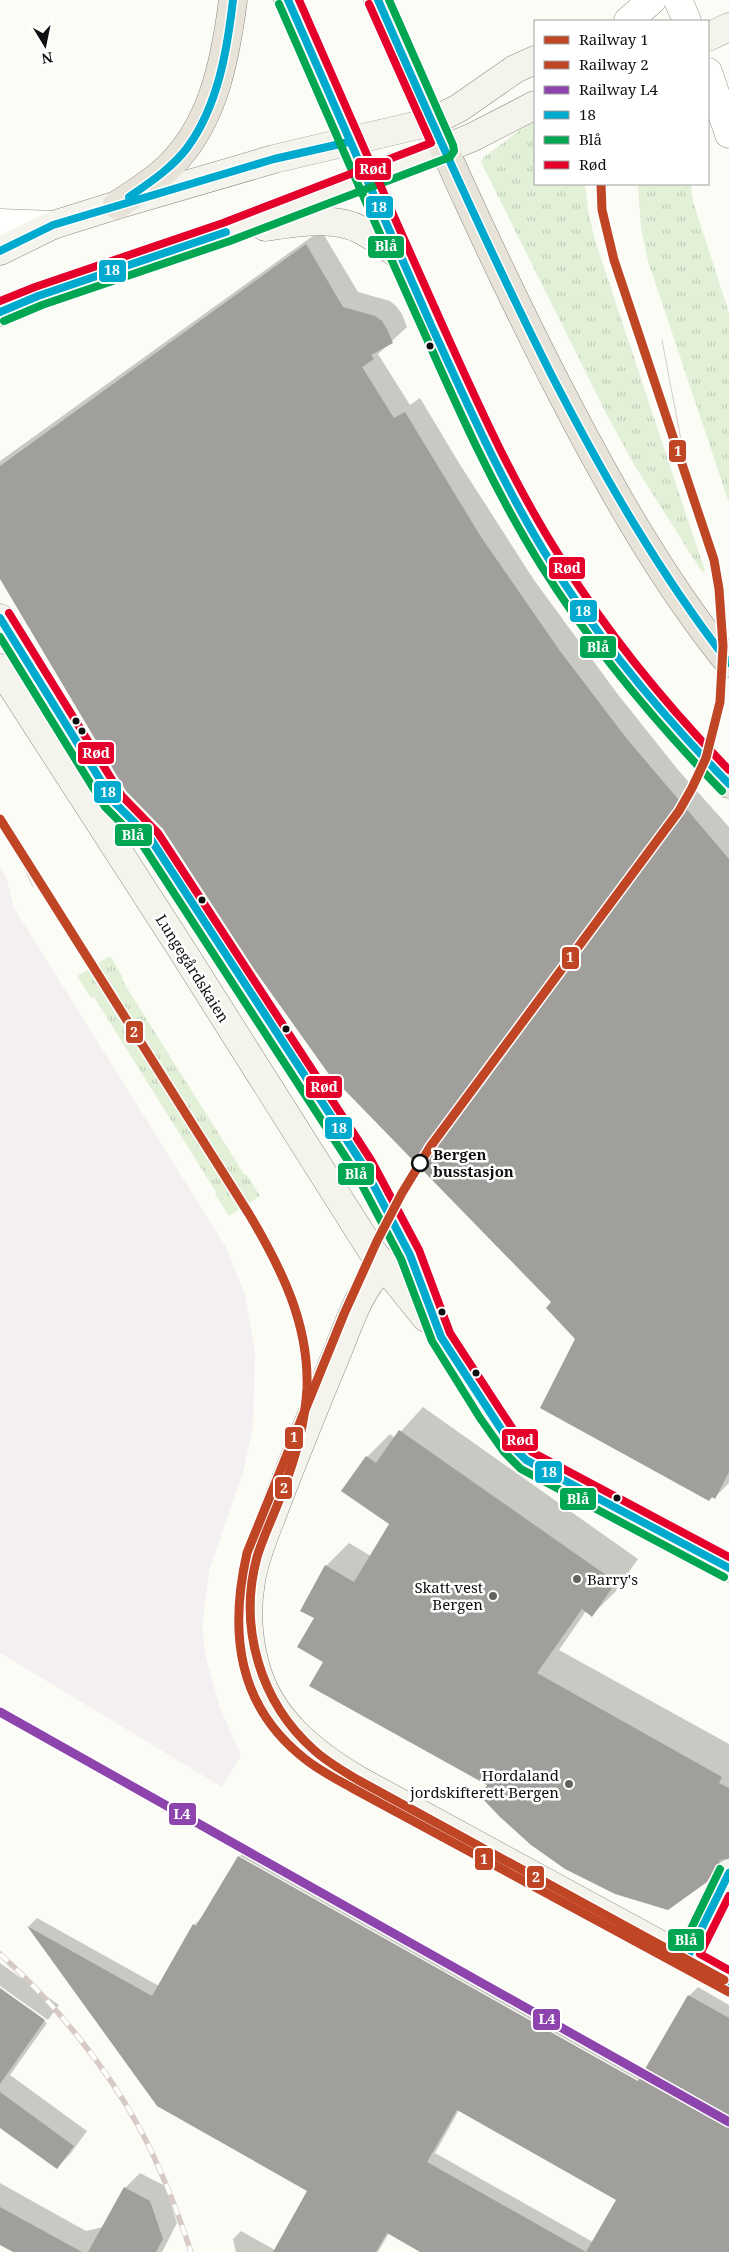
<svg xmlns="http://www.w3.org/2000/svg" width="729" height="2252" font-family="'Noto Serif',serif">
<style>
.industrial{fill:#f4f0f1}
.grass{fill:url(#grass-tufts)}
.shadow{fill:#0003;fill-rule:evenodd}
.building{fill:#a09f9b;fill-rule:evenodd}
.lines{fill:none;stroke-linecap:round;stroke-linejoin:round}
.street-casing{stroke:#969694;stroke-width:29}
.secondary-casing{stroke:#8d8d8a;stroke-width:29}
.highway-casing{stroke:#848481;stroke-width:29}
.street{stroke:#fffffe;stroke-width:28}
.secondary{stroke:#f4f4ec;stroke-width:28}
.highway{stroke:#e8e3d9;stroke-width:28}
.tram{stroke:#d7cac6;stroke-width:1}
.rail-casing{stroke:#d7cac6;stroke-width:5.5}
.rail{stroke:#fff;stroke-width:4;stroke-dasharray:11;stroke-linecap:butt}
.bus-1-casing{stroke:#fff;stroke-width:11}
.bus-2-casing{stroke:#fff;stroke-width:11}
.bus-3-casing{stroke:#fff;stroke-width:11}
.bus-1{stroke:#00a9ce;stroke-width:8}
.bus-2{stroke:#00a651;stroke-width:8}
.bus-3{stroke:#e4002b;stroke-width:8}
.rail-1-casing{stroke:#fff;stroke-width:12}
.rail-2-casing{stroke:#fff;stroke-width:12}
.rail-3-casing{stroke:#fff;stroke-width:12}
.rail-1{stroke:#bf4525;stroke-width:9}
.rail-2{stroke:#bf4525;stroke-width:9}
.rail-3{stroke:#8e44ad;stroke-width:9}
.bus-dot{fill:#101010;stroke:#fff;stroke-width:2}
.stop-dot{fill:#fff;stroke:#101010;stroke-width:2.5}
.poi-dot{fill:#636360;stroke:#fff;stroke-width:2}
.labels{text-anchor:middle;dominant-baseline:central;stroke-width:5;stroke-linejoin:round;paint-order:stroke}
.street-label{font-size:15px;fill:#101010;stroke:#fff}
.stop-label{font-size:15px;font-weight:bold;fill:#101010;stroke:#fff;text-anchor:start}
.poi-label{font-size:15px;fill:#101010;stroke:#fff;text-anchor:end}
.line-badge{stroke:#fff;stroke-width:2}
.badge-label{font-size:14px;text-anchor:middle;font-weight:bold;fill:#fff}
</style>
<defs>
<pattern id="grass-tufts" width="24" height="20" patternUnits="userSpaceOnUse" patternTransform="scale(1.25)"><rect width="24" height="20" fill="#e2f0d8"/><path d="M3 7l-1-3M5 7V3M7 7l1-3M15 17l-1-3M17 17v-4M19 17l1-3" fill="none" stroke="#c1cdb8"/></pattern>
</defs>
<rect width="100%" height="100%" fill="#fcfcf6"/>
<path class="industrial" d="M0,868L6,877L14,908L226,1247L245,1295L255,1352L253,1428L243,1472L209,1571L202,1626L206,1658L220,1707L241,1756L222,1787L0,1653Z"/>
<path class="grass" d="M535,119V184H585L588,209L594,237L705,571L702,572L633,463L605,411L483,166L481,162L484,157Z
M638,184H693L691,188L693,201L729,313V503L648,261L641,228Z
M110,956L123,978L122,980L244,1174L247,1175L260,1196L229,1216L215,1194L216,1192L94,997L91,998L77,976Z"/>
<path class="shadow" d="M321,230L358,292L390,301L396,306L402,314L407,327L378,354L410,405L420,398L459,463L534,580L616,692L679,771L729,827V1483L715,1497L576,1338L553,1302L0,577V461Z
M423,1407L638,1559L615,1592L592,1615L586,1611L559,1650L729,1744V1858L707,1881L668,1909L616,1893L489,1785L325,1661L315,1618L326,1566L349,1543L371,1556L391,1524L367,1457L390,1434L395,1438Z
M248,1848L645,2071L689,1996L698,1987L729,2005V2252H423L389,2233L378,2252H236L233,2239L241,2231L275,2250L309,2190L158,2105L29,1926L37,1918L159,1986L194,1925L203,1916L240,1856V1858L643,2085L644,2083L240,1856ZM459,2110L618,2199L593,2242L435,2153Z
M0,1963L59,2005L48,2020L0,1986Z
M0,1989L47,2023L10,2075L87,2131L71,2153L57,2168L0,2126Z
M140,2173L165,2186L177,2223L162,2252H16L0,2243V2183L86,2231L103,2227L125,2188Z"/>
<path class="building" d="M306,244L343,307L375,316L382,321L387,329L393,343L371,355L374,359L362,367L394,418L405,412L481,537L560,651L627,739L729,859V1472L715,1499L712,1497L709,1501L540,1408L575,1339L546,1308L551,1302L328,1073L254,969L163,829L126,791L0,579V466Z
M399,1430L616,1582L592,1617L582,1609L537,1673L722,1777L719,1783L729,1788V1858L720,1860L707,1882L668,1910L615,1894L565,1869L531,1845L500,1817L481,1797L487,1785L309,1686L323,1662L297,1647L314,1618L300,1611L325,1565L354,1582L389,1524L341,1491L366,1456L376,1463Z
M238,1856L638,2081L688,1995L729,2018V2252H420L387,2233L376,2252H273L307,2191L157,2106L27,1926L152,1996L193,1924L196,1926ZM457,2110L616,2200L586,2252L427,2162Z
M0,1988L45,2020L0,2084Z
M0,2092L74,2146L57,2169L0,2128Z
M124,2187L150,2201L163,2239L156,2252H88Z
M0,2207L82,2252H13L0,2245Z"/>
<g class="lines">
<defs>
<path id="street" d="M678,0L687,21
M628,21L652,0
M708,72L729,134
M0,223L53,225"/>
<path id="secondary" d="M708,37L729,27
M265,227C295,223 333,215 361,230C375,237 388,247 400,256
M0,251L53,225L117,205L274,159L431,122L459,108L515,69L535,60
M0,312L38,296L226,232L444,149L473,137L535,105
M0,618L114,802L150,838L363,1165L410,1255L441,1337L488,1412L512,1446L526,1460L729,1568
M0,668L180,947L372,1251L426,1318
M410,1255C396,1262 380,1269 370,1282C353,1306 344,1338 332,1365C313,1411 295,1456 277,1502C268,1528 255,1554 251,1581C246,1610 248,1640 256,1668C271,1720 313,1753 358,1780L729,1982
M687,1958L729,1873"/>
<path id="highway" d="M288,0C334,104 379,209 426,313C464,397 501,482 550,561C601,642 662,717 729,784
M378,0C438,136 498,272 567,404C614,494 665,584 729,663
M117,205C132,195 148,185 161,174C212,131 225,63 233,0"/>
</defs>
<use href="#street" class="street-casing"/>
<use href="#secondary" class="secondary-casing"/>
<use href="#highway" class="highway-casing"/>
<use href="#street" class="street"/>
<use href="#secondary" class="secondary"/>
<use href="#highway" class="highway"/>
<path class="tram" d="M662,340L690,487
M0,816L33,887"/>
<defs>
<path id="rail" d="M0,1954C53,2001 106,2066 140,2129C161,2168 177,2210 191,2252"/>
</defs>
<use href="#rail" class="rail-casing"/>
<use href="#rail" class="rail"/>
<defs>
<path id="bus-1" d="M288,0C336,108 383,217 431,325C468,405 503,486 550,561C600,642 662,715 729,784
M378,0C433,126 489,251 551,374C603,475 659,573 729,663
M129,197C149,183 172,168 187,148C218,106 227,51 233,0
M0,251L53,225L274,159L349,142
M0,312L38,296L226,232
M0,618L114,802L150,838L363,1165L410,1255L441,1337L512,1446L526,1460L729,1568
M729,1873L687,1958L729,1982"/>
<path id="bus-2" d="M279,4C327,113 374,222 423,330C459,411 495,492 542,567C593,648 655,722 722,791
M4,321L42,305L230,241L450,157L454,151L453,145L389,0
M0,637L105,807L142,844L354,1170L401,1259L432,1341L480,1418L504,1452L521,1469L724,1577
M720,1869L677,1958L681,1966L724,1991"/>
<path id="bus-3" d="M299,0C346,108 393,215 441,322C477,402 513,483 560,557C608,634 666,705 729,770
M0,301L35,287L223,223L431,143L369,4
M9,613L122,796L158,833L371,1160L419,1250L450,1333L520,1440L532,1452L729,1557
M729,1896L700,1954L729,1970"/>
</defs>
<use href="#bus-1" class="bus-1-casing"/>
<use href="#bus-2" class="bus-2-casing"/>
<use href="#bus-3" class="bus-3-casing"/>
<use href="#bus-1" class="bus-1"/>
<use href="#bus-2" class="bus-2"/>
<use href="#bus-3" class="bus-3"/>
<defs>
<path id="rail-1" d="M601,184L602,210L614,260L714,560L719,589L723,646L720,702L706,758L692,788L679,811L430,1147L402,1193L377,1241L344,1314L247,1553C229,1632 237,1706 305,1759C320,1771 338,1780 354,1789L729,1992"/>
<path id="rail-2" d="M0,819L249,1214C281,1268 309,1323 307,1388C305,1423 296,1457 283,1490C275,1513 264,1534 257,1557C238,1627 260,1702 314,1750C327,1762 343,1771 358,1780L724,1980"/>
<path id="rail-3" d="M0,1712L729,2122"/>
</defs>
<use href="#rail-1" class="rail-1-casing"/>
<use href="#rail-2" class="rail-2-casing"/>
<use href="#rail-3" class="rail-3-casing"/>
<use href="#rail-1" class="rail-1"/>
<use href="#rail-2" class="rail-2"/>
<use href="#rail-3" class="rail-3"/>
</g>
<g class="bus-dot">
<circle cx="430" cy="346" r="4.5"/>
<circle cx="76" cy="721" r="4.5"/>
<circle cx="82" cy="731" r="4.5"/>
<circle cx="202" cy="900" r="4.5"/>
<circle cx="286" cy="1029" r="4.5"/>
<circle cx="442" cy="1312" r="4.5"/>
<circle cx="476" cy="1373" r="4.5"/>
<circle cx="617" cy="1498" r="4.5"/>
</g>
<circle class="stop-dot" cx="420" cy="1163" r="8"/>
<g class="poi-dot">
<circle cx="577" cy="1579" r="5"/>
<circle cx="493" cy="1596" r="5"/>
<circle cx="569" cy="1784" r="5"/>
</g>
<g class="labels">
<g class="street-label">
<text transform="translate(193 968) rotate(58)">Lungegårdskaien</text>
</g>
<g class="stop-label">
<text x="433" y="1154">Bergen<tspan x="433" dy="17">busstasjon</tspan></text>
</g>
<g class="poi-label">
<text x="587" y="1579" text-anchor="start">Barry's</text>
<text x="483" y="1587">Skatt vest<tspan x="483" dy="17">Bergen</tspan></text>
<text x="559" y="1775">Hordaland<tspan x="559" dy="17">jordskifterett Bergen</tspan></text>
</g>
</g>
<g class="line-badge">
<rect x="354" y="157" width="38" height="24" rx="5" fill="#e4002b"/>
<rect x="365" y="195" width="29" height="24" rx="5" fill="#00a9ce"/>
<rect x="367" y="235" width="38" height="24" rx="5" fill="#00a651"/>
<rect x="98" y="259" width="29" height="24" rx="5" fill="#00a9ce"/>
<rect x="668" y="439" width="19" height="24" rx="5" fill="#bf4525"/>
<rect x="548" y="556" width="38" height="24" rx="5" fill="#e4002b"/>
<rect x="569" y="599" width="29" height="24" rx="5" fill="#00a9ce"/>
<rect x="579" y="635" width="38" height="24" rx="5" fill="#00a651"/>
<rect x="77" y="741" width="38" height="24" rx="5" fill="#e4002b"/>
<rect x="93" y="780" width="29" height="24" rx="5" fill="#00a9ce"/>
<rect x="114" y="823" width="39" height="24" rx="5" fill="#00a651"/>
<rect x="561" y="946" width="19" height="24" rx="5" fill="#bf4525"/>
<rect x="125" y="1020" width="19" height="24" rx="5" fill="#bf4525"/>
<rect x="305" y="1075" width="38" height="24" rx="5" fill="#e4002b"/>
<rect x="324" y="1116" width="29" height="24" rx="5" fill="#00a9ce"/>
<rect x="337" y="1162" width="38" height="24" rx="5" fill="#00a651"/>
<rect x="284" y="1426" width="20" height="24" rx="5" fill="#bf4525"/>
<rect x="501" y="1428" width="38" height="24" rx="5" fill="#e4002b"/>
<rect x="534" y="1460" width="29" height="24" rx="5" fill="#00a9ce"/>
<rect x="274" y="1476" width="19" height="24" rx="5" fill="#bf4525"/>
<rect x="559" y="1487" width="38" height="24" rx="5" fill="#00a651"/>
<rect x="168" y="1802" width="29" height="24" rx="5" fill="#8e44ad"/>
<rect x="474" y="1847" width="20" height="24" rx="5" fill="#bf4525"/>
<rect x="526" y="1865" width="19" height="24" rx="5" fill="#bf4525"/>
<rect x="667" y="1928" width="38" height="24" rx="5" fill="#00a651"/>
<rect x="532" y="2008" width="29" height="23" rx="5" fill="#8e44ad"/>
</g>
<g class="badge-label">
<text x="373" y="174">Rød</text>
<text x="379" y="212">18</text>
<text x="386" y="251">Blå</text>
<text x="112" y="275">18</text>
<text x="678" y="456">1</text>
<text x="567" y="573">Rød</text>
<text x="583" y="616">18</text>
<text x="598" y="652">Blå</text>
<text x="96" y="758">Rød</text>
<text x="108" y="797">18</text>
<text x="133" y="840">Blå</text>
<text x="570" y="962">1</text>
<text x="134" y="1037">2</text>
<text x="324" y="1092">Rød</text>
<text x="339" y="1133">18</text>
<text x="356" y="1179">Blå</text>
<text x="294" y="1442">1</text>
<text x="520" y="1445">Rød</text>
<text x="549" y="1477">18</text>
<text x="284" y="1493">2</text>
<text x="578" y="1504">Blå</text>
<text x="182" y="1819">L4</text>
<text x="484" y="1864">1</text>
<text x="536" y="1882">2</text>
<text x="686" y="1945">Blå</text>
<text x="547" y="2024">L4</text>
</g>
<rect x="534" y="20" width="175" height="165" fill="#ffffff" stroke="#9f9f9f"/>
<rect x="544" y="36" width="25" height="8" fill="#bf4525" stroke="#9f9f9f"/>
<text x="579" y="45" font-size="15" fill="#101010">Railway 1</text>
<rect x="544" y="61" width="25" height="8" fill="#bf4525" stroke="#9f9f9f"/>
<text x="579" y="70" font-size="15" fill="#101010">Railway 2</text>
<rect x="544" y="86" width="25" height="8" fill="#8e44ad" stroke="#9f9f9f"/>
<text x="579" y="95" font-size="15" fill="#101010">Railway L4</text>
<rect x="544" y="111" width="25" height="8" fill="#00a9ce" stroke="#9f9f9f"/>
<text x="579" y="120" font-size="15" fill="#101010">18</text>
<rect x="544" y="136" width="25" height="8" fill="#00a651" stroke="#9f9f9f"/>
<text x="579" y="145" font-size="15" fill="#101010">Blå</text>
<rect x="544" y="161" width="25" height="8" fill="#e4002b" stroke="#9f9f9f"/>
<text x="579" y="170" font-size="15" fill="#101010">Rød</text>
<g transform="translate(45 45) rotate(170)" stroke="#ffffff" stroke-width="4" paint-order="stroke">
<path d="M0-4L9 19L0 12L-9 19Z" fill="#101010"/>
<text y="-8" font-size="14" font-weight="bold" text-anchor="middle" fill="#101010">N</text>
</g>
</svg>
